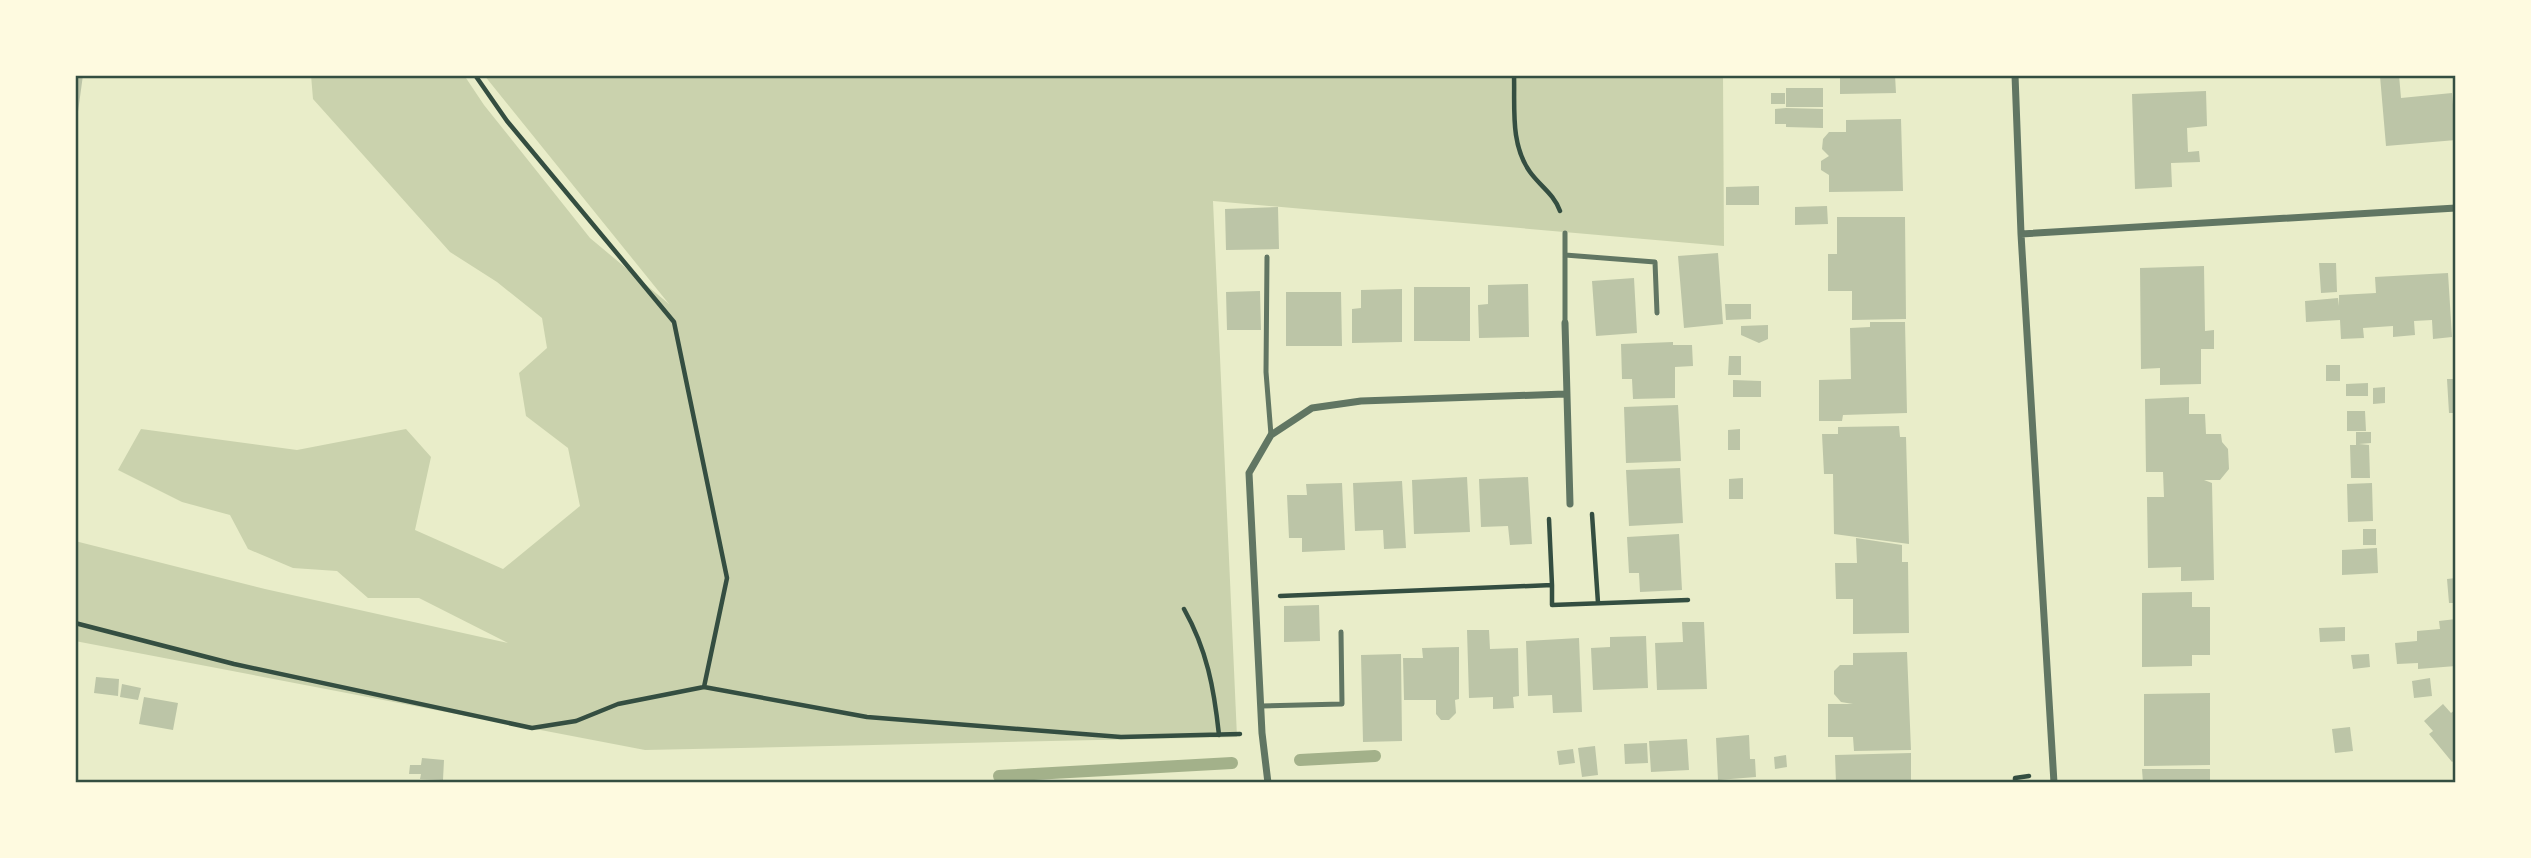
<svg xmlns="http://www.w3.org/2000/svg" width="2531" height="858" font-family="'Libre Baskerville',serif">
<style>
.green{fill:#cad2ad}
.lines{fill:none;stroke-linecap:round;stroke-linejoin:round}
.stream{stroke:#a3b18a;stroke-width:12}
.building{fill:#bcc5a7}
.path{stroke:#344e41;stroke-width:4.5}
.service{stroke:#617663;stroke-width:5}
.minor{stroke:#617663;stroke-width:7}
.neatline{fill:none;stroke:#344e41;stroke-width:2.5}
</style>
<rect width="100%" height="100%" fill="#e9edc9"/>
<path class="green" d="M311,75H464L484,105L590,238L669,304L484,75H1723L1724,246L1213,201L1237,737L645,750L75,641V541L265,589L508,643L419,598H368L337,571L293,568L248,549L230,515L182,502L118,470L141,429L297,450L406,429L431,457L415,530L503,569L580,506L568,448L526,416L519,373L547,348L542,318L497,282L450,252L313,99Z"/>
<g class="lines">
<path class="stream" d="M1300,760L1375,756
M999,776L1232,763"/>
</g>
<path class="building" d="M75,75H83L77,119H75Z
M1840,75H1895L1896,93L1840,94Z
M2399,75L2401,98L2452,93L2456,140L2386,146L2380,76Z
M1786,88H1823V107H1786Z
M2206,91L2207,126L2187,128L2188,152L2199,151L2200,162L2171,163L2172,187L2135,189L2132,94Z
M1771,93H1785V104H1771Z
M1786,108L1823,109V128L1786,127V124H1775V109Z
M1901,119L1903,191L1829,192V175L1821,170V161L1829,156L1822,149L1823,139L1829,132H1846V120Z
M1759,186V205H1726V187Z
M1827,206L1828,224L1795,225V207Z
M1278,207L1279,249L1226,250L1225,209Z
M1837,217H1905L1906,319L1852,320V291H1828V254H1837Z
M1718,253L1723,324L1684,328L1678,256Z
M2319,263H2336L2337,292L2321,293Z
M2204,266L2205,331L2214,330V349H2201V384L2160,385V368L2141,369L2140,268Z
M2448,273L2452,337L2433,339L2432,320L2414,321L2415,335L2393,337V326L2363,328L2364,338L2341,339L2340,320L2306,322L2305,301L2338,298L2339,306V295L2376,293L2375,277Z
M1634,278L1637,333L1596,336L1592,281Z
M1528,284L1529,337L1479,338L1478,305L1488,304V285Z
M1414,287H1470V341H1414Z
M1402,289V342L1352,343V309L1361,308V290Z
M1260,291L1261,330H1227L1226,292Z
M1286,292H1341L1342,346H1286Z
M1725,304H1751V319L1726,320Z
M1870,322H1905L1907,413L1843,415L1842,421H1819V380L1851,379L1850,328L1870,327Z
M1768,325V339L1759,343L1741,335V326Z
M1673,342V345H1692L1693,366L1675,367V398L1633,399L1632,379H1622L1621,344Z
M1729,356H1741V375H1728Z
M2326,365H2340V381H2326Z
M2447,379H2456V413H2449Z
M1733,380L1761,381V397H1733Z
M2368,383V396H2346V384Z
M2385,387V403L2373,404V388Z
M2189,397V414H2205L2206,434H2221L2222,442L2228,449L2229,469L2220,480H2204L2212,483L2214,580L2181,581V567L2148,568L2147,497H2164L2163,472H2146L2145,399Z
M1678,405L1681,461L1626,463L1624,407Z
M2347,411H2365L2366,431H2347Z
M1899,426L1900,437H1906L1909,544L1834,534L1833,474H1824L1822,434H1838V427Z
M1740,429V450H1728V430Z
M2356,432H2371V443L2359,444L2369,445L2370,478H2351L2350,445H2356Z
M1680,468L1683,523L1629,526L1626,470Z
M1467,477L1470,532L1414,534L1412,480Z
M1528,477L1532,544L1510,545L1508,526L1481,527L1479,479Z
M1743,478V499H1729V479Z
M1402,481L1406,548L1384,549L1383,530L1355,531L1353,483Z
M1342,483L1345,550L1302,552V538H1289L1287,495H1307L1306,484Z
M2372,483L2373,521L2348,522L2347,484Z
M2363,529H2376V545H2363Z
M1679,534L1682,590L1640,592L1639,573H1629L1627,537Z
M1856,538L1902,545V562H1908L1909,633L1853,634V599H1836L1835,563H1857Z
M2377,548L2378,573L2342,575V550Z
M2456,578V603H2449L2447,579Z
M2192,592V607H2210V655H2192V666L2142,667V593Z
M1319,605L1320,641L1284,642V606Z
M2456,619V666L2418,669V663L2397,664L2395,643L2417,641V631L2440,629L2439,621Z
M1682,622H1704L1707,689L1657,690L1655,643L1683,642Z
M2345,627V641L2320,642L2319,628Z
M1467,630H1489L1490,649L1518,648L1519,696L1513,697L1514,708L1493,709V697L1469,698Z
M1646,636L1648,688L1593,690L1591,648L1610,647V637Z
M1579,638L1582,712L1553,713L1552,695L1528,696L1526,641Z
M1459,647V699L1455,700L1456,713L1449,720H1441L1436,714V700H1404L1403,658H1423L1422,648Z
M1907,652L1911,750L1854,751L1853,737H1828V704H1853L1841,702L1834,694V671L1840,665H1853V653Z
M1401,654L1402,741L1363,742L1361,655Z
M2369,654L2370,667L2353,669L2351,655Z
M96,677L119,679L118,696L94,693Z
M2430,678L2432,696L2414,698L2412,681Z
M122,684L141,688L138,700L120,697Z
M2210,693V765L2144,766V694Z
M144,697L178,703L173,730L139,724Z
M2443,704L2451,713L2456,709V759L2452,762L2429,734L2433,731L2424,721Z
M2350,727L2353,751L2335,753L2332,729Z
M1749,735L1750,759H1755L1756,777L1718,780L1716,738Z
M1687,739L1689,770L1651,772L1649,741Z
M1647,743L1648,763L1625,764L1624,744Z
M1595,746L1598,775L1582,777L1578,748Z
M1573,749L1575,763L1559,765L1557,751Z
M1911,753V783H1836L1835,755Z
M1786,755L1787,767L1775,769L1774,757Z
M422,758L444,760L443,780L420,779L421,774H409L410,765H421Z
M2142,769H2210V783H2143Z"/>
<g class="lines">
<path class="path" d="M475,75L507,121L674,322L727,578L704,687
M1514,75C1515,108 1510,144 1530,172C1540,186 1554,194 1560,211
M1592,514L1598,603
M1549,519L1552,585
M1280,596L1552,585V605L1688,600
M1184,609C1207,650 1214,688 1219,735
M75,623L234,664L532,728L576,721L618,704L704,687L867,717L1121,737L1240,734
M2015,783V778L2029,776"/>
<path class="service" d="M1565,233V323
M1565,255L1655,262L1657,313
M1267,257L1266,372L1271,435
M1261,706L1342,704L1341,632"/>
<path class="minor" d="M2015,75L2021,234L2054,783
M2021,234L2456,208
M1565,323L1570,504
M1268,783L1262,733L1249,473L1271,435L1312,408L1361,401L1565,394"/>
</g>
<rect width="2531" height="858" fill="none" stroke="#fefae0" stroke-width="154"/>
<rect x="77" y="77" width="2377" height="704" class="neatline"/>
</svg>
